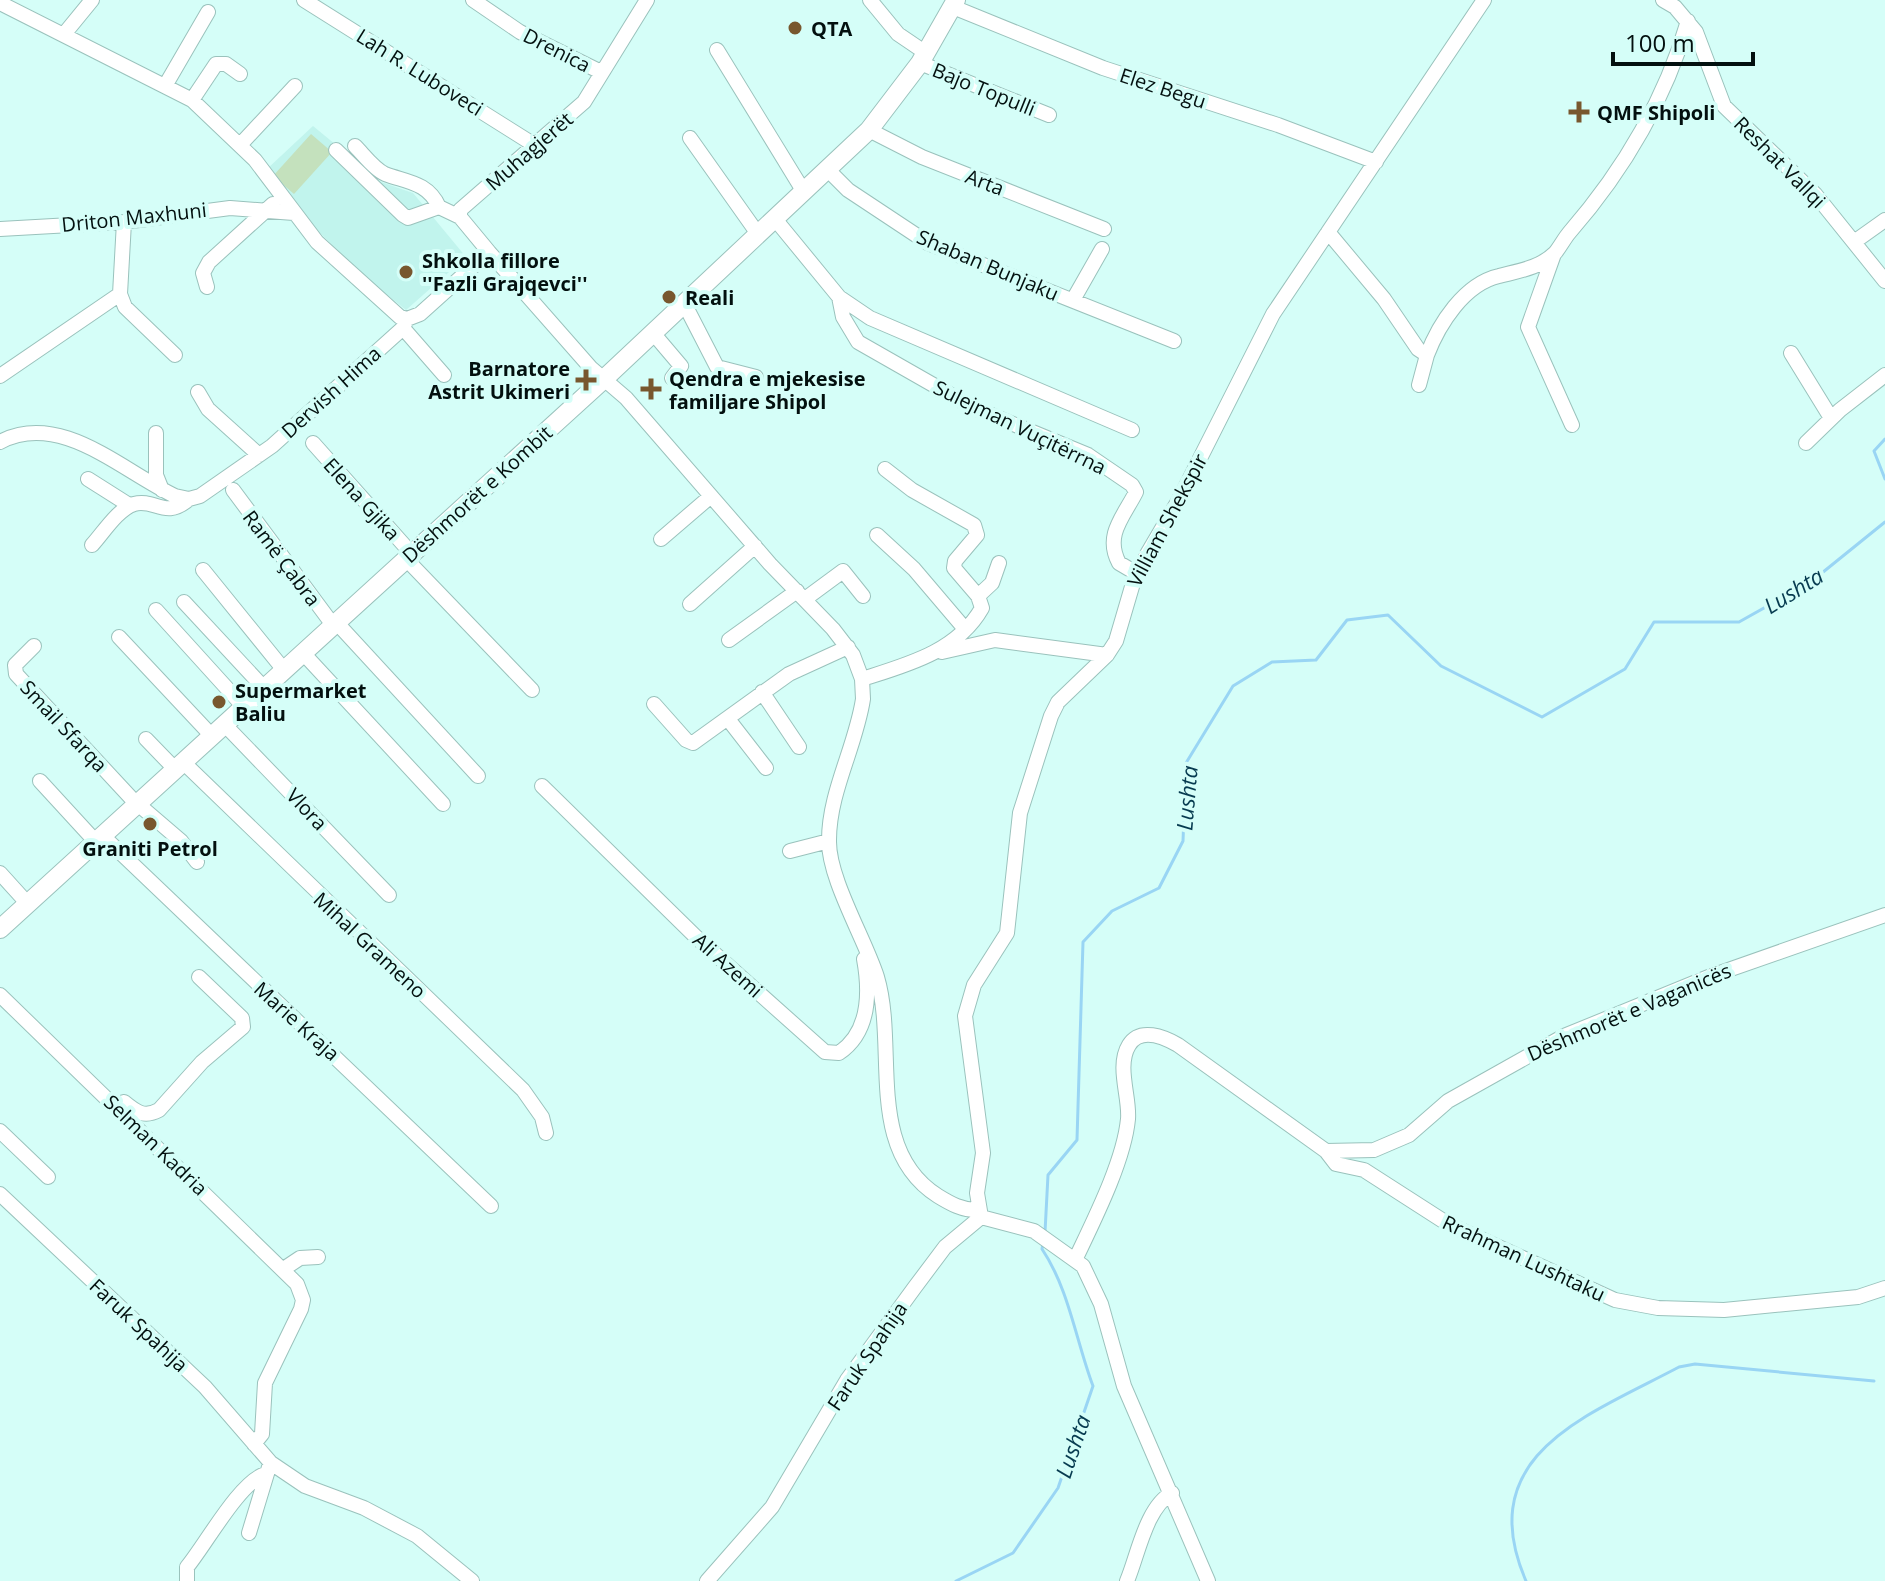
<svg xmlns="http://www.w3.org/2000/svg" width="1885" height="1581" font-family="'Open Sans',sans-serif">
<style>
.built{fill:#c1f4ed}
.green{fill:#c4e1bd}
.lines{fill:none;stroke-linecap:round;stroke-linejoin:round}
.stream{stroke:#99d5f4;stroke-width:3}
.minor-casing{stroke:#9ac2bc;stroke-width:16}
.major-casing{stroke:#9ac2bc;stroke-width:20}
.minor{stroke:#fff;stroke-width:14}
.major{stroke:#fff;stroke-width:18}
.poi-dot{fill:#78572e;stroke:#d5fef8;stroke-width:3}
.labels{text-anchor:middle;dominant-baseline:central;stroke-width:8;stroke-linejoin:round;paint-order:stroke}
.poi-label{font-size:20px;font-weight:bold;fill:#03100f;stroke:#d5fef8;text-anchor:start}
.street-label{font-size:20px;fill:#03100f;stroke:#d5fef8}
.water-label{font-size:22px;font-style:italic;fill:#073b50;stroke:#d5fef8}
</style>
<rect width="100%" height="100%" fill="#d5fef8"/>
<path class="built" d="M313,126L381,182L413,193L466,257L406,310L365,277L310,223L266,170Z"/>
<path class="green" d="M311,134L332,152L294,194L273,176Z"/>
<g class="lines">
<path class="stream" d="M1885,439L1874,451L1885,479
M1045,1232L1048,1175L1077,1140L1083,942L1112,911L1159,888L1183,841L1186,763L1233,686L1272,662L1316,660L1347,620L1388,615L1441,666L1542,717L1625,669L1654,622H1739L1812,581L1885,522
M956,1581L1013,1553L1058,1488L1093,1386C1076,1341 1069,1289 1042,1249L1043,1243
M1526,1581C1471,1454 1589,1415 1679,1367L1695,1364L1874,1381"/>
<defs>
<path id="minor" d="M304,0L536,146
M473,0L520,32L601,72
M870,0L898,34L926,53
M1663,0L1675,7L1696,32L1724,106L1815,194L1885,281
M0,3L192,100L255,160L317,242L400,317L407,319L420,314L489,252L591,368L626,398L770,564L833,629L853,655L862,679L863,699C856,746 829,792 829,840C828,878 865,939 877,977C898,1048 864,1149 938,1196C951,1204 962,1210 977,1210
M953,7L1103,68L1278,125L1376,162
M65,33L92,0
M717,50L804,192
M920,63L1049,115
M165,86L208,12
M192,100L216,64H226L240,74
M869,130L922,157L1104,229
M690,138L758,234
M240,145L295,86
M355,146C364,155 374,169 385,174C406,182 428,182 439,207
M336,150L403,215L408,218L439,207L460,217
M828,170L848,190L928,243L1174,341
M775,219L839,297L870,318L1132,430
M0,229L124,222L230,208L294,213
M1328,232L1384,299L1418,349L1427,355C1439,324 1464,284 1499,276C1518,271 1540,268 1555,253C1560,247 1564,239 1569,233C1623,171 1665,100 1688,21
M1854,242L1885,220
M489,252L460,217V210L584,102L647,0
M1554,254L1528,327L1572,425
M207,287L203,273L209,262L273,204
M120,294L125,307L175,355
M839,297L843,317L858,342L972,407L1088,455L1132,485L1136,492C1124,516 1104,535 1119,563L1136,573
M1073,300L1102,249
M684,303L717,367L756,377
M403,328L444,375
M653,333L681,366L672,378
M1791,353L1831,418
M0,376L120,294L124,222
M1419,385L1427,355
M198,392L208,409L259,455
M156,433V475L162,490
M0,442C60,410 122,471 175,496L189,499L200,496L272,446L403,328L407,319
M313,443L412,554
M1806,443L1840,410L1885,375
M88,479L129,505
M233,490L333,625
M877,535L914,569L965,629
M661,539L711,496
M92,545C103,533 118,509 134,504C155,498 165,520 189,499
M406,559L532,690
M203,570L284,670
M978,596L992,583L999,563
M805,599L843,571L863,596
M184,602L264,688
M690,604L755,546
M156,610L243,706
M336,622L478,776
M119,637L211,735
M729,640L797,591
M34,646L15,665L16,674L132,799L181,841L197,862
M942,652L995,640L1107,655
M303,653L443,804
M862,679C906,665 957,652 982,608L978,596L954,568L955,561L977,535L974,525L912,490L885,469
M762,692L799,747
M654,704L686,740L693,743L789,674L848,647
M728,719L766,768
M224,724L389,895
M146,739L175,769
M183,762L523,1090L542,1117L546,1133
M40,781L96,842
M542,786L696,937L825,1052L839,1053C870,1032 870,992 864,959
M103,836L491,1206
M790,851L829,841
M0,873L28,904
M0,995L297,1284L303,1300L301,1309L265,1383L262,1434L254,1444
M124,1102C136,1112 144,1118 159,1110L202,1062L243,1027L242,1018L199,977
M0,1131L48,1177
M1326,1151L1336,1164L1364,1170L1448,1224L1615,1300L1658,1308L1724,1310L1858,1297L1885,1288
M0,1194L205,1387L271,1463L305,1486L364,1508L417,1536L472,1581
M981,1217L977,1193L983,1153L965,1016L974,985L1007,933L1020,813L1051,716L1058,702L1107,655L1116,641L1136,573L1180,498L1273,314L1484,0
M981,1217L1034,1231L1083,1266L1101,1304L1124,1386L1208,1581
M1076,1258C1094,1220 1124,1161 1128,1119C1130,1097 1116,1066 1129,1045C1140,1027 1164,1037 1178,1045L1326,1151L1374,1150L1409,1135L1448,1101L1564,1036L1711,976L1885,915
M285,1268L300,1258L318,1257
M249,1533L269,1467
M187,1581V1567C206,1544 239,1483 265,1474
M707,1581L772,1507L847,1380L915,1287L945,1247L981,1217
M1127,1581C1138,1555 1146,1507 1172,1493"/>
<path id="major" d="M0,929L605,378L869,130L920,63L956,0"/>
</defs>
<use href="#minor" class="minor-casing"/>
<use href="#major" class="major-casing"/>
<use href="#minor" class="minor"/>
<use href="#major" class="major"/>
</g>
<g class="poi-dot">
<circle cx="795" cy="28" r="8"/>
<path d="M1575 100h8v8h8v8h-8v8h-8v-8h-8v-8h8z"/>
<circle cx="406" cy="272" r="8"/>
<circle cx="669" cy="297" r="8"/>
<path d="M582 368h8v8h8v8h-8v8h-8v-8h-8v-8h8z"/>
<path d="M647 377h8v8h8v8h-8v8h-8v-8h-8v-8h8z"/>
<circle cx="219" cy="702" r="8"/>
<circle cx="150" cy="824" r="8"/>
</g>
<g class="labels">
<g class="poi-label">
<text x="811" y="28">QTA</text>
<text x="1597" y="112">QMF Shipoli</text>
<text x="422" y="260">Shkolla fillore<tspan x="422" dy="23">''Fazli Grajqevci''</tspan></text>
<text x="685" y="297">Reali</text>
<text x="570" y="368" text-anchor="end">Barnatore<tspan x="570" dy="23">Astrit Ukimeri</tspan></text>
<text x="669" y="378">Qendra e mjekesise<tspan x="669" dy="23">familjare Shipol</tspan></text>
<text x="235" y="690">Supermarket<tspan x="235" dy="23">Baliu</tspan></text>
<text x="150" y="848" text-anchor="middle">Graniti Petrol</text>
</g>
<g class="street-label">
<text transform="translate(557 50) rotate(27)">Drenica</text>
<text transform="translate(420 72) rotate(32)">Lah R. Luboveci</text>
<text transform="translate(1163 88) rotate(18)">Elez Begu</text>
<text transform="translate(984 89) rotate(22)">Bajo Topulli</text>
<text transform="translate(529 151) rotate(-41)">Muhagjerët</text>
<text transform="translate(1780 162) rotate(45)">Reshat Vallqi</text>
<text transform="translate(985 182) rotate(21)">Arta</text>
<text transform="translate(134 217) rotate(-6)">Driton Maxhuni</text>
<text transform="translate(988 265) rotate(23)">Shaban Bunjaku</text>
<text transform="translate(331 392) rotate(-42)">Dervish Hima</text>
<text transform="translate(1020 427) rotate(26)">Sulejman Vuçitërrna</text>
<text transform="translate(477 494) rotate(-42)">Dëshmorët e Kombit</text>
<text transform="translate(362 499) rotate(48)">Elena Gjika</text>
<text transform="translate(1167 520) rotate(-62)">Villiam Shekspir</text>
<text transform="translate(282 558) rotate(53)">Ramë Çabra</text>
<text transform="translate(64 726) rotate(47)">Smail Sfarqa</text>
<text transform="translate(307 809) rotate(47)">Vlora</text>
<text transform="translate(370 945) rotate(43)">Mihal Grameno</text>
<text transform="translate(728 965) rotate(42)">Ali Azemi</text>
<text transform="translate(1629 1012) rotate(-23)">Dëshmorët e Vaganicës</text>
<text transform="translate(297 1021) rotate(42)">Marie Kraja</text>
<text transform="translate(156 1145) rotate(44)">Selman Kadria</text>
<text transform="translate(1524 1258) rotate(25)">Rrahman Lushtaku</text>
<text transform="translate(139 1325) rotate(43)">Faruk Spahija</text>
<text transform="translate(867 1356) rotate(-56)">Faruk Spahija</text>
</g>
<g class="water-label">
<text transform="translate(1793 590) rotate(-32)">Lushta</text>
<text transform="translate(1186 798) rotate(-85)">Lushta</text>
<text transform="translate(1072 1446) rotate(-71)">Lushta</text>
</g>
</g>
<path d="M1613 52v12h140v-12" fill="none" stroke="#03100f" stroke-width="4"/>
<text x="1625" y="52" font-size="24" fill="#03100f" stroke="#d5fef8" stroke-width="6" paint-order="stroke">100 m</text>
</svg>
